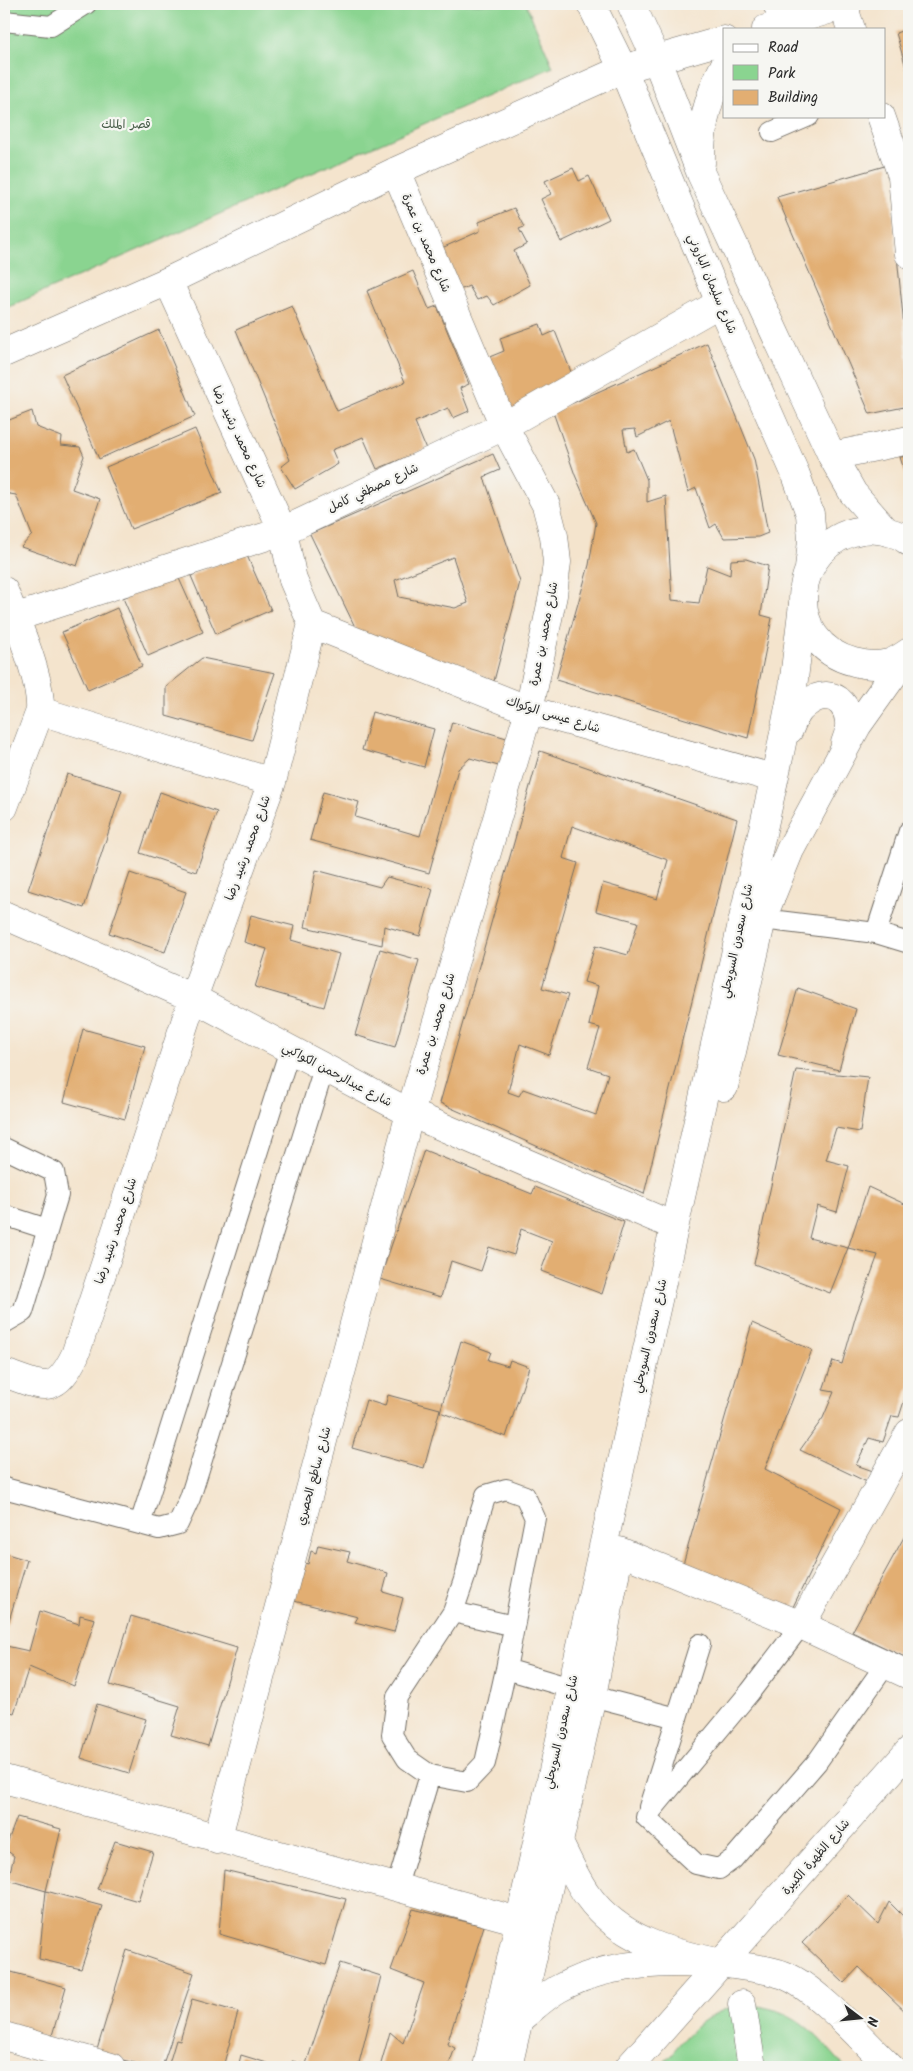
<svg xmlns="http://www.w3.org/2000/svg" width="913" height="2071" font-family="Kalam,'Playpen Sans Arabic',sans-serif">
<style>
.green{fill:#8ad490;stroke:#5a805e}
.building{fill:#e2ae72;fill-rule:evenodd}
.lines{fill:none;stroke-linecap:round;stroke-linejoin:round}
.lane-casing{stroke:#716c64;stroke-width:22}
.street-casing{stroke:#716c64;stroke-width:29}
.secondary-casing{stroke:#716c64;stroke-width:29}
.primary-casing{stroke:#716c64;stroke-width:29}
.highway-casing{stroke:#716c64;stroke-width:29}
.lane{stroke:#fff;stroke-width:20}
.street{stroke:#fff;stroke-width:28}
.secondary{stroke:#fff;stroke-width:28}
.primary{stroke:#fff;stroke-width:28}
.highway{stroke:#fff;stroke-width:28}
.labels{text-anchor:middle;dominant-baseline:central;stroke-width:4.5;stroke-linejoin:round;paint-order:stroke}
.park-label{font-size:12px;fill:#485e49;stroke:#f6f6f2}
.street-label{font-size:12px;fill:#2b2b2b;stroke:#f6f6f2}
</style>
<rect width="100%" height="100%" fill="#f6f6f2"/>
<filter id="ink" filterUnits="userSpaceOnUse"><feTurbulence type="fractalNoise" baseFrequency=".02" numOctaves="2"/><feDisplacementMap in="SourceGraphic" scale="10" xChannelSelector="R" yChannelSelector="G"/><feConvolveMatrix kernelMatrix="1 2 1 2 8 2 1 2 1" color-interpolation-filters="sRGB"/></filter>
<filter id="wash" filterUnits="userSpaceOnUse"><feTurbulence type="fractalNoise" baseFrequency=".0096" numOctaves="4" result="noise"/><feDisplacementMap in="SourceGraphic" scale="20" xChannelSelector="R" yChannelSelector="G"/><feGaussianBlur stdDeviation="1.12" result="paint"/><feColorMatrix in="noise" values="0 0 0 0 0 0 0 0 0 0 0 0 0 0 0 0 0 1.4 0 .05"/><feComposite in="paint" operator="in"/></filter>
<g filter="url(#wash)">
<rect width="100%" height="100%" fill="#f4e4cd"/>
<path class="green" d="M4,4H526L553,67L4,309Z
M742,2004C798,2009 810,2029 845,2067H660C687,2036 699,2015 742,2004Z"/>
<g id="blocks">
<path class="building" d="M909,28V78L896,33Z
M888,165L909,377V406L870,414L777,197Z
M573,168L579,181L589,176L609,219L561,242L541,199L551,194L545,181Z
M514,208L524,227L519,229L527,244L514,251L530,285L494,305L487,296L477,300L469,286L455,292L435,251L480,231L479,222Z
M413,271L429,309L437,306L469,384L460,388L469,411L453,418L448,408L415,422L426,449L377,469L363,437L332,450L338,464L295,489L281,467L290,460L236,330L292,306L337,411L405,382L367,291Z
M540,324L544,336L555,331L573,377L509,413L487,358L504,351L500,338Z
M159,330L195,416L99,459L62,375Z
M707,343L754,459L768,533L758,537L724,538L716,524L710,528L696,488L688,492L669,421L637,437L635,429L623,430L627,452L634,449L647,480V502L666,496L672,600L699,603L707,566L730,575L731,560L746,559L768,566L761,615L772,618L748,738L556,680L589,565L596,523L575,475L553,412Z
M32,411L36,427L62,437L61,445L80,447L84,456L72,489L100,499L77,566L21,547L32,535L16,495L4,493V422Z
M195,429L222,493L131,529L106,467Z
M493,454L500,470L484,477L520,582L494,681L357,631L310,534ZM453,557L468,603L455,608L399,597L395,580Z
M909,456V486L900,457Z
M245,551L271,610L216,634L191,576Z
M177,574L203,632L148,656L123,598Z
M117,608L142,666L88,690L62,632Z
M202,658L275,673L252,740L166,716V687Z
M372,712L434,729L424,767L362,750Z
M452,722L510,739L502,767L470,758L458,769L429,873L310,840L323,792L359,802L355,817L420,836Z
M540,751L737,819L644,1194L440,1103ZM572,826L668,860L657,899L603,883L596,911L638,922L628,955L595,946L584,982L598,986L589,1025L600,1028L588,1067L608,1074L596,1115L523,1089L519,1096L508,1092L520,1044L549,1055L568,995L542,988L578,863L563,858Z
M67,774L122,790L84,908L28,890Z
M160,792L217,812L196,872L140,853Z
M316,870L380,887L387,877L433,889L420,936L384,926L382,945L305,927Z
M130,873L186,892L165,952L109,933Z
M251,915L294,926L291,940L339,954L324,1007L255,987L267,949L244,942Z
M380,949L419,960L395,1047L355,1035Z
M798,988L856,1009L839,1070L778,1055Z
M83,1029L145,1046L125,1119L64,1102Z
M796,1070L868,1077L860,1132L836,1128L826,1160L849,1166L837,1212L817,1206L809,1238L848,1248L830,1293L754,1264Z
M424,1150L532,1194L535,1187L624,1222L602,1294L541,1271L552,1241L521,1229L514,1255L489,1247L481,1271L451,1261L441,1297L380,1279Z
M868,1187L909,1206V1386L899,1417L892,1416L883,1442L869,1438L856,1465L873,1471L867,1482L800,1450L823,1418L834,1392L823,1390L833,1361L842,1364L856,1315L878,1255L848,1248Z
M752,1323L812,1350L765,1469L841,1508L791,1611L683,1564Z
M461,1341L491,1352L488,1360L508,1366L510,1360L529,1367L506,1437L440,1412Z
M388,1395L440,1409L424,1468L352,1448L366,1400L385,1406Z
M909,1528V1659L852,1632Z
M318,1545L350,1552L347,1561L388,1573L383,1592L403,1598L394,1632L355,1622L358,1617L294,1601L305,1563L308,1564L311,1551L316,1553Z
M4,1553L27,1560L7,1627L4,1625Z
M40,1611L79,1624L80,1615L95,1619L74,1686L29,1667L14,1713L4,1710V1655L6,1646L29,1651Z
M131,1616L237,1648L208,1746L171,1735L180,1706L110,1685Z
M97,1704L146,1719L129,1773L81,1758Z
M17,1817L61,1829L46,1891L8,1880L14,1856L5,1849Z
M115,1841L153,1852L138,1901L97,1889Z
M224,1870L346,1899L326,1965L219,1934Z
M46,1891L102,1906L81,1969L39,1959Z
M848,1895L878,1924L889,1902L903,1916L909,1910V2015L859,1967L844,1983L802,1943Z
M413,1909L484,1926L447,2044L455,2048L448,2067H380L390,2032L403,2043L424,1983L391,1970Z
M127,1950L194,1973L162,2067H150L96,2053Z
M340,1963L381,1976L358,2067H291L292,2061L312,2066L306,2064Z
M4,1970L66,1987L51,2039L4,2025Z
M192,1999L238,2012L223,2067H168L176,2040L180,2041Z
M241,2055L280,2067H238Z"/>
</g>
</g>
<g filter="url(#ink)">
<use href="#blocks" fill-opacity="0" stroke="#716c64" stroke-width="1"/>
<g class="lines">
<defs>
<path id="lane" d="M4,21L51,26L86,4
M772,132L809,116
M762,919L876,933L909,943
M876,933L909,831
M4,1148L54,1172L58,1195L23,1312L4,1323
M4,1215L47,1229
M4,1488L159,1529L178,1524L190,1498L324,1068
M506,1489L525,1496L535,1518L506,1669L485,1763L467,1782L430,1775L407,1759L392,1735L397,1697L453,1612L466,1574L477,1523L486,1495Z
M140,1524L290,1049
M453,1612L514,1626
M506,1669L571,1688
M592,1696L677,1718
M649,1807L700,1644
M646,1817L696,1864L719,1869L733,1859L817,1762L886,1664
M646,1817L750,1692L801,1625
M397,1886L430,1775"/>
<path id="street" d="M777,4L785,24
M843,5L851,29
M881,116L902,176L909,254
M4,353L168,281L396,171L623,69
M832,456L909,440
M4,591C17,622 42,679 40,711L4,807
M4,621L283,531L504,426L720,303
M312,624L529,710L773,778
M40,711L272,782
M4,915L193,998L410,1113L674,1226
M4,1373C42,1386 54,1398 75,1355L193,998L272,782L312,624L293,580L283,531L168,281
M619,1551L801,1625L909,1675
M801,1625L909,1433
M4,1779L519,1921
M217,1840L410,1113L529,710L553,595L557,562L554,536L546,505L504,426L396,171
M559,1843C568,1860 576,1880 588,1896C618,1938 669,1953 717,1962C739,1967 763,1967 784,1975C817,1988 863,2041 890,2067
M742,2004L752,2067
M518,2020C531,2010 544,1997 558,1989C596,1967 643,1962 686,1963
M4,2036L111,2067
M629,2067L909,1751"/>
<path id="secondary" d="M766,29L848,4
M623,69L724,40"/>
<path id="primary" d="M789,730C793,720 797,710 806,704C835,681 859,712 845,743
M724,1087L762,919L790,850L857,726L909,653
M487,2067L780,753L793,687L803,604
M508,2067L592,1696L617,1565"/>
<path id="highway" d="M591,4L623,69L720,303L796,475L810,514L812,540L809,569
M631,4L656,58L701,174L832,456L853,493L887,532
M701,163C700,128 708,96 724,66
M909,542C898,532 877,528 862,530C789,542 781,644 854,662C865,665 878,666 889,663C896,661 903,656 909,652"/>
</defs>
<use href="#lane" class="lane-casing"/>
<use href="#street" class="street-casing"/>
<use href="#secondary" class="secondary-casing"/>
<use href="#primary" class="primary-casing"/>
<use href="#highway" class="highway-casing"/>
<use href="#lane" class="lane"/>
<use href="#street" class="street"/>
<use href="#secondary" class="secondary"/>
<use href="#primary" class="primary"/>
<use href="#highway" class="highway"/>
</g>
</g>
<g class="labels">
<g class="park-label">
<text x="126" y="124">قصر الملك</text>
</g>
<g class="street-label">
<text transform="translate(426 243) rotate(67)">شارع محمد بن عمرة</text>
<text transform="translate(712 284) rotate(67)">شارع سليمان الباروني</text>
<text transform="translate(239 437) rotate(65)">شارع محمد رشيد رضا</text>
<text transform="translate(373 488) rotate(-25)">شارع مصطفي كامل</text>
<text transform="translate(544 634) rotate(-79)">شارع محمد بن عمرة</text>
<text transform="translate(553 715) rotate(17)">شارع عيسى الوكواك</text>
<text transform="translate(248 848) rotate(-70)">شارع محمد رشيد رضا</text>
<text transform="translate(737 941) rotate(-78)">شارع سعدون السويحلي</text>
<text transform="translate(436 1024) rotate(-73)">شارع محمد بن عمرة</text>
<text transform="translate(337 1075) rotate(28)">شارع عبدالرحمن الكواكبي</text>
<text transform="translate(116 1231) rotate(-72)">شارع محمد رشيد رضا</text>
<text transform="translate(650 1336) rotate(-77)">شارع سعدون السويحلي</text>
<text transform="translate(314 1476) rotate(-75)">شارع ساطع الحصري</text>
<text transform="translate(561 1732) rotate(-77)">شارع سعدون السويحلي</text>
<text transform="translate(816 1857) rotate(-49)">شارع الظهرة الكبيرة</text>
</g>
</g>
<rect width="913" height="2071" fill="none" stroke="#f6f6f2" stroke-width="20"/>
<rect x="723" y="28" width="162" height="90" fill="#f6f6f2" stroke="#a5a5a2"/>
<rect x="733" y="44" width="25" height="8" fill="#ffffff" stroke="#a5a5a2"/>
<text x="768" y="52" font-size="15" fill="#2b2b2b">Road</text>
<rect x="733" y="65" width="25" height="15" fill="#8ad490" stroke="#a5a5a2"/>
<text x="768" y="78" font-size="15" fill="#2b2b2b">Park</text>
<rect x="733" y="90" width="25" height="15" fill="#e2ae72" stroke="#a5a5a2"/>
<text x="768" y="102" font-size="15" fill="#2b2b2b">Building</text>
<g transform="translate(860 2018) rotate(106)" stroke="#f6f6f2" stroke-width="4" paint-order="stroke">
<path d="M0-4L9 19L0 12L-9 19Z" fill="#2b2b2b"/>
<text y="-8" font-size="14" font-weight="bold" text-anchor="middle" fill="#2b2b2b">N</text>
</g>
</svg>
